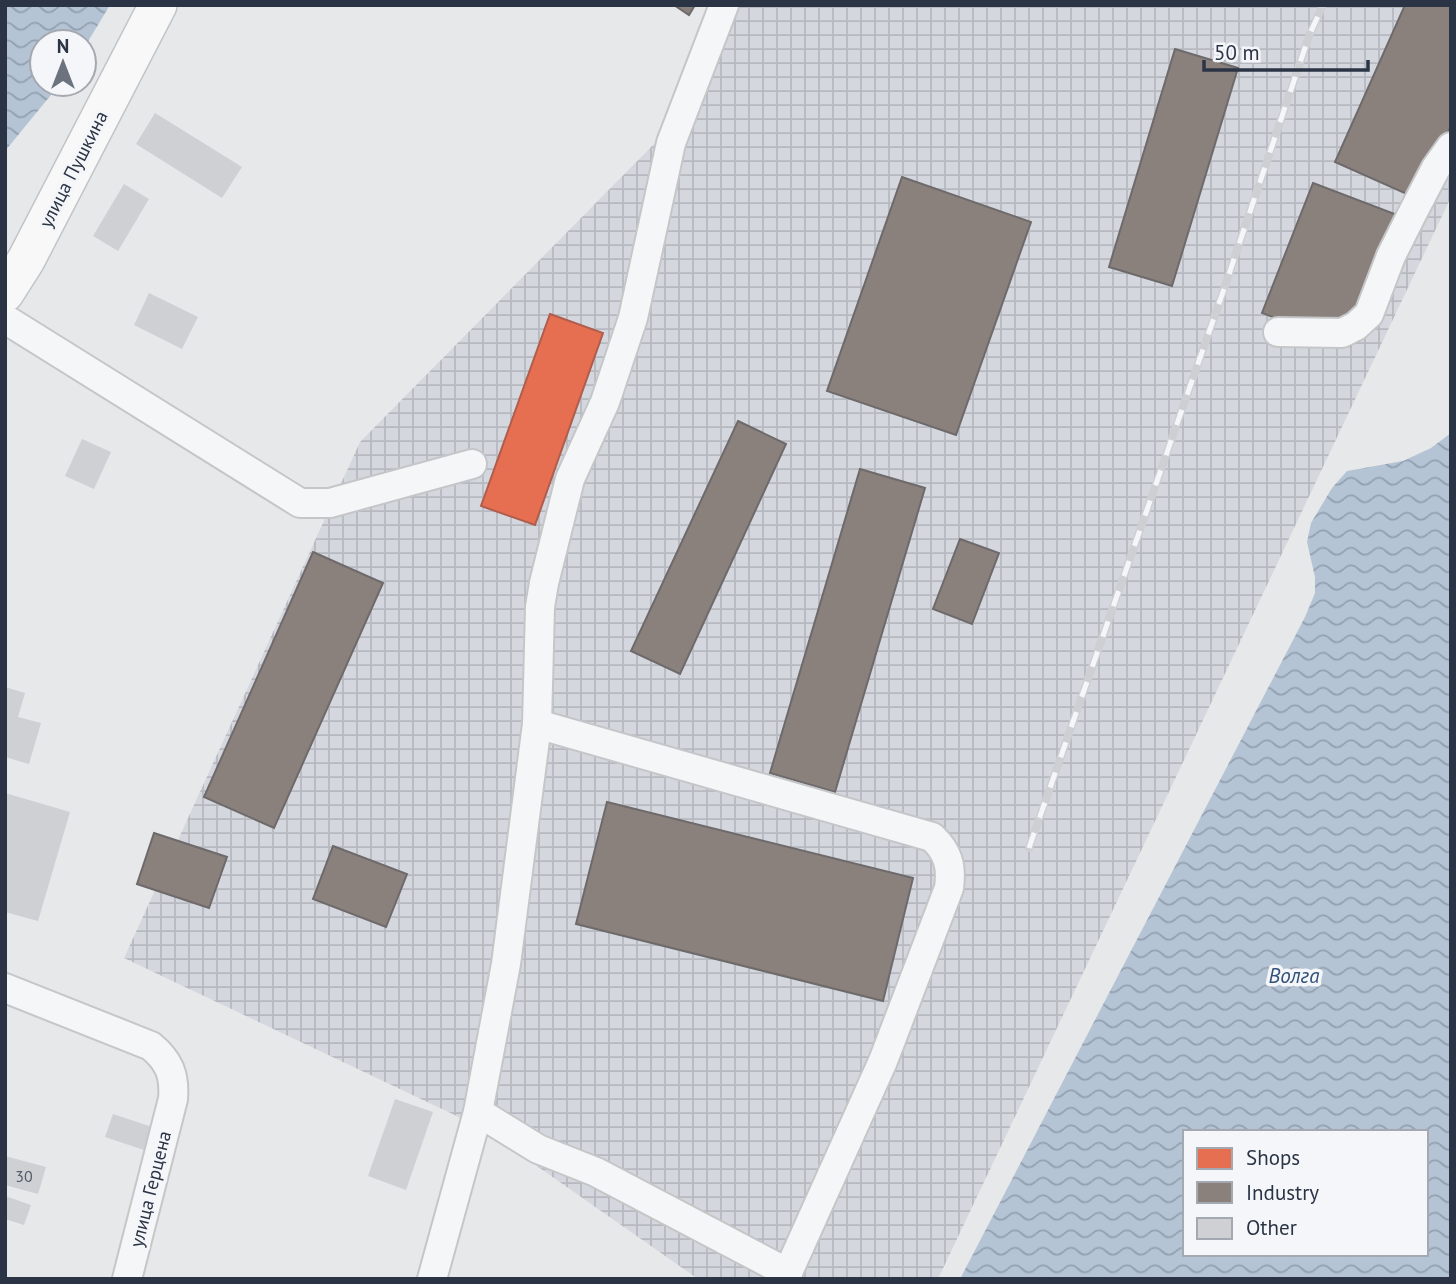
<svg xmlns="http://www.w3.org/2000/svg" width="1456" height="1284" font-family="'PT Sans',sans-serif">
	<defs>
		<pattern id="industrial-grid" width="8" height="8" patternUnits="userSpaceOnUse" patternTransform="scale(1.75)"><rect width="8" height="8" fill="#d4d7dd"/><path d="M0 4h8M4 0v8" fill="none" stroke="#b6b9bf"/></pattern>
		<pattern id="water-waves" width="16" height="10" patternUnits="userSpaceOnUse" patternTransform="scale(1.75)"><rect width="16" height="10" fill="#b4c4d5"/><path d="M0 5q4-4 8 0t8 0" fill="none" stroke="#93a0af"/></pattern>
	</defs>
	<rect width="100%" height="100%" fill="#e6e8ea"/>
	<!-- industrial -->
	<polygon fill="url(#industrial-grid)" points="739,5 1451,5 1451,197 938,1279 698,1279 484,1129 124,958 360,442 656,142"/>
	<!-- water -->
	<g fill="url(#water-waves)" fill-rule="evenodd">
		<polygon points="5,5 110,5 84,48 84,42 42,42 42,84 60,84 5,151"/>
		<path d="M1451 433V1279H960L1305 617 1315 593V577L1307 542 1311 523 1332 488 1347 471 1403 461 1431 448ZM1185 1132H1426V1254H1185Z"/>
	</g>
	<!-- shops -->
	<polygon fill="#e76f51" stroke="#af5d4d" stroke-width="2" points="550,314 603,333 535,525 481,506"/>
	<!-- industry -->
	<g fill="#8a817c" stroke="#6e6a6c" stroke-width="2">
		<polygon points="674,5 695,5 689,15"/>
		<polygon points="1405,5 1451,5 1451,126 1418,199 1335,162"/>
		<polygon points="1175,49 1238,68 1172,286 1109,267"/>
		<polygon points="902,177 1031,222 956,435 827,391"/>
		<polygon points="1313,183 1400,216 1350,346 1262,313"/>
		<polygon points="738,421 786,444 680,674 631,651"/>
		<polygon points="860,469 925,488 835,792 770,773"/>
		<polygon points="960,539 999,553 972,624 933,609"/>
		<polygon points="313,552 383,583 274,828 204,797"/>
		<polygon points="607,802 913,878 883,1001 576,924"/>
		<polygon points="154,833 227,857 209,908 137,884"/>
		<polygon points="333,846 407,874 386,927 313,899"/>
	</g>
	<!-- building -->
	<g fill="#ced0d3">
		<polygon points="155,113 242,167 222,198 136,144"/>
		<polygon points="124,184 149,199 118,251 93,236"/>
		<polygon points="149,293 198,317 182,349 134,325"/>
		<polygon points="82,439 111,452 94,489 65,476"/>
		<polygon points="5,687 25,693 18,717 41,723 29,764 5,757"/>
		<polygon points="5,793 70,812 38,921 5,912"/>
		<polygon points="395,1099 433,1112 406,1190 368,1176"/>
		<polygon points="113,1114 152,1127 144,1150 105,1137"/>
		<polygon points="5,1156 46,1167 38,1194 5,1185"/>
		<polygon points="5,1196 31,1205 24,1225 5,1219"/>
	</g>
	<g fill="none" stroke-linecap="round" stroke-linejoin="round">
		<defs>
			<g id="minor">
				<polyline points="5,319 300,503 330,503 472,464"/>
				<polyline points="1278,332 1342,333 1356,326 1369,314 1391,256 1411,216 1436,168 1451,147"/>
				<path d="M537 724 932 837C948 852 952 866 949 888L883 1061 785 1279"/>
				<path d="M5 988 151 1046C169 1061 175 1075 173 1099L127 1279"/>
				<polyline points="478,1112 538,1149 596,1172 788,1273"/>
				<polyline points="432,1279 478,1112 506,964 537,724 540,607 544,583 570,479 605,402 633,318 671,143 724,5"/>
			</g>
			<polyline id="major" points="5,293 26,260 158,5"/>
		</defs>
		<!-- minor casing -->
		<use href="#minor" stroke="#c4c6c8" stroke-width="32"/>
		<!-- major casing -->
		<use href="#major" stroke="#c2c5c8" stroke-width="40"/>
		<!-- minor -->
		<use href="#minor" stroke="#f5f6f7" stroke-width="28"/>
		<!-- major -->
		<use href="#major" stroke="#f8f8f8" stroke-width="37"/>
		<defs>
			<polyline id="rail" points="1029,848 1223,292 1309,36 1323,5"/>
		</defs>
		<!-- rail casing -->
		<use href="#rail" stroke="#cecfd2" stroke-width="8"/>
		<!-- rail -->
		<use href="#rail" stroke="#f4f6f9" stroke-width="5" stroke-dasharray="16" stroke-linecap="butt"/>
	</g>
	<g text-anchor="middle" stroke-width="7" stroke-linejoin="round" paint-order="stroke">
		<!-- number labels -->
		<g font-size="16" fill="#545c69">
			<text x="24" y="1182">30</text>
		</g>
		<!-- street labels -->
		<g font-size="19" fill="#2b3445" stroke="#f4f6f9">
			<text transform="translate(73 169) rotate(-63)" y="7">улица Пушкина</text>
			<text transform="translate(150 1189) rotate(-76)" y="7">улица Герцена</text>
		</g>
		<!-- water labels -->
		<g font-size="21" font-style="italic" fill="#34527a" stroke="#f4f6f9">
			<text x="1294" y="983">Волга</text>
		</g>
	</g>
	<!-- border -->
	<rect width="1456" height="1284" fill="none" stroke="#2b3445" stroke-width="14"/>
	<!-- legend -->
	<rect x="1183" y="1130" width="245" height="126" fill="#f4f6f9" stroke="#a4a8b1" stroke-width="2"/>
	<rect x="1197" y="1148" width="35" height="21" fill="#e76f51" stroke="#a4a8b1" stroke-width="2"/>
	<text x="1246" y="1165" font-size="21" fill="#2b3445">Shops</text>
	<rect x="1197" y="1182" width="35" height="21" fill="#8a817c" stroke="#a4a8b1" stroke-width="2"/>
	<text x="1246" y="1200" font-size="21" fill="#2b3445">Industry</text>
	<rect x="1197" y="1218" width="35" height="21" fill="#ced0d3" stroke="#a4a8b1" stroke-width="2"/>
	<text x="1246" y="1235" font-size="21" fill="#2b3445">Other</text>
	<!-- north arrow -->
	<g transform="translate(63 63)"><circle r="33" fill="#f4f6f9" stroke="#a4a8b1" stroke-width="2"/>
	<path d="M0-5L12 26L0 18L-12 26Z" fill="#6c737f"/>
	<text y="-10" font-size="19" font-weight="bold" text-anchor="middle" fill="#2b3445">N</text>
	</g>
	<!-- scale -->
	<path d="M1204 60v10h164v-10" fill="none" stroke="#2b3445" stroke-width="3.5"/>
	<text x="1214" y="60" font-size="21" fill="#2b3445" stroke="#f4f6f9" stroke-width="5" paint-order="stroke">50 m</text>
</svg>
